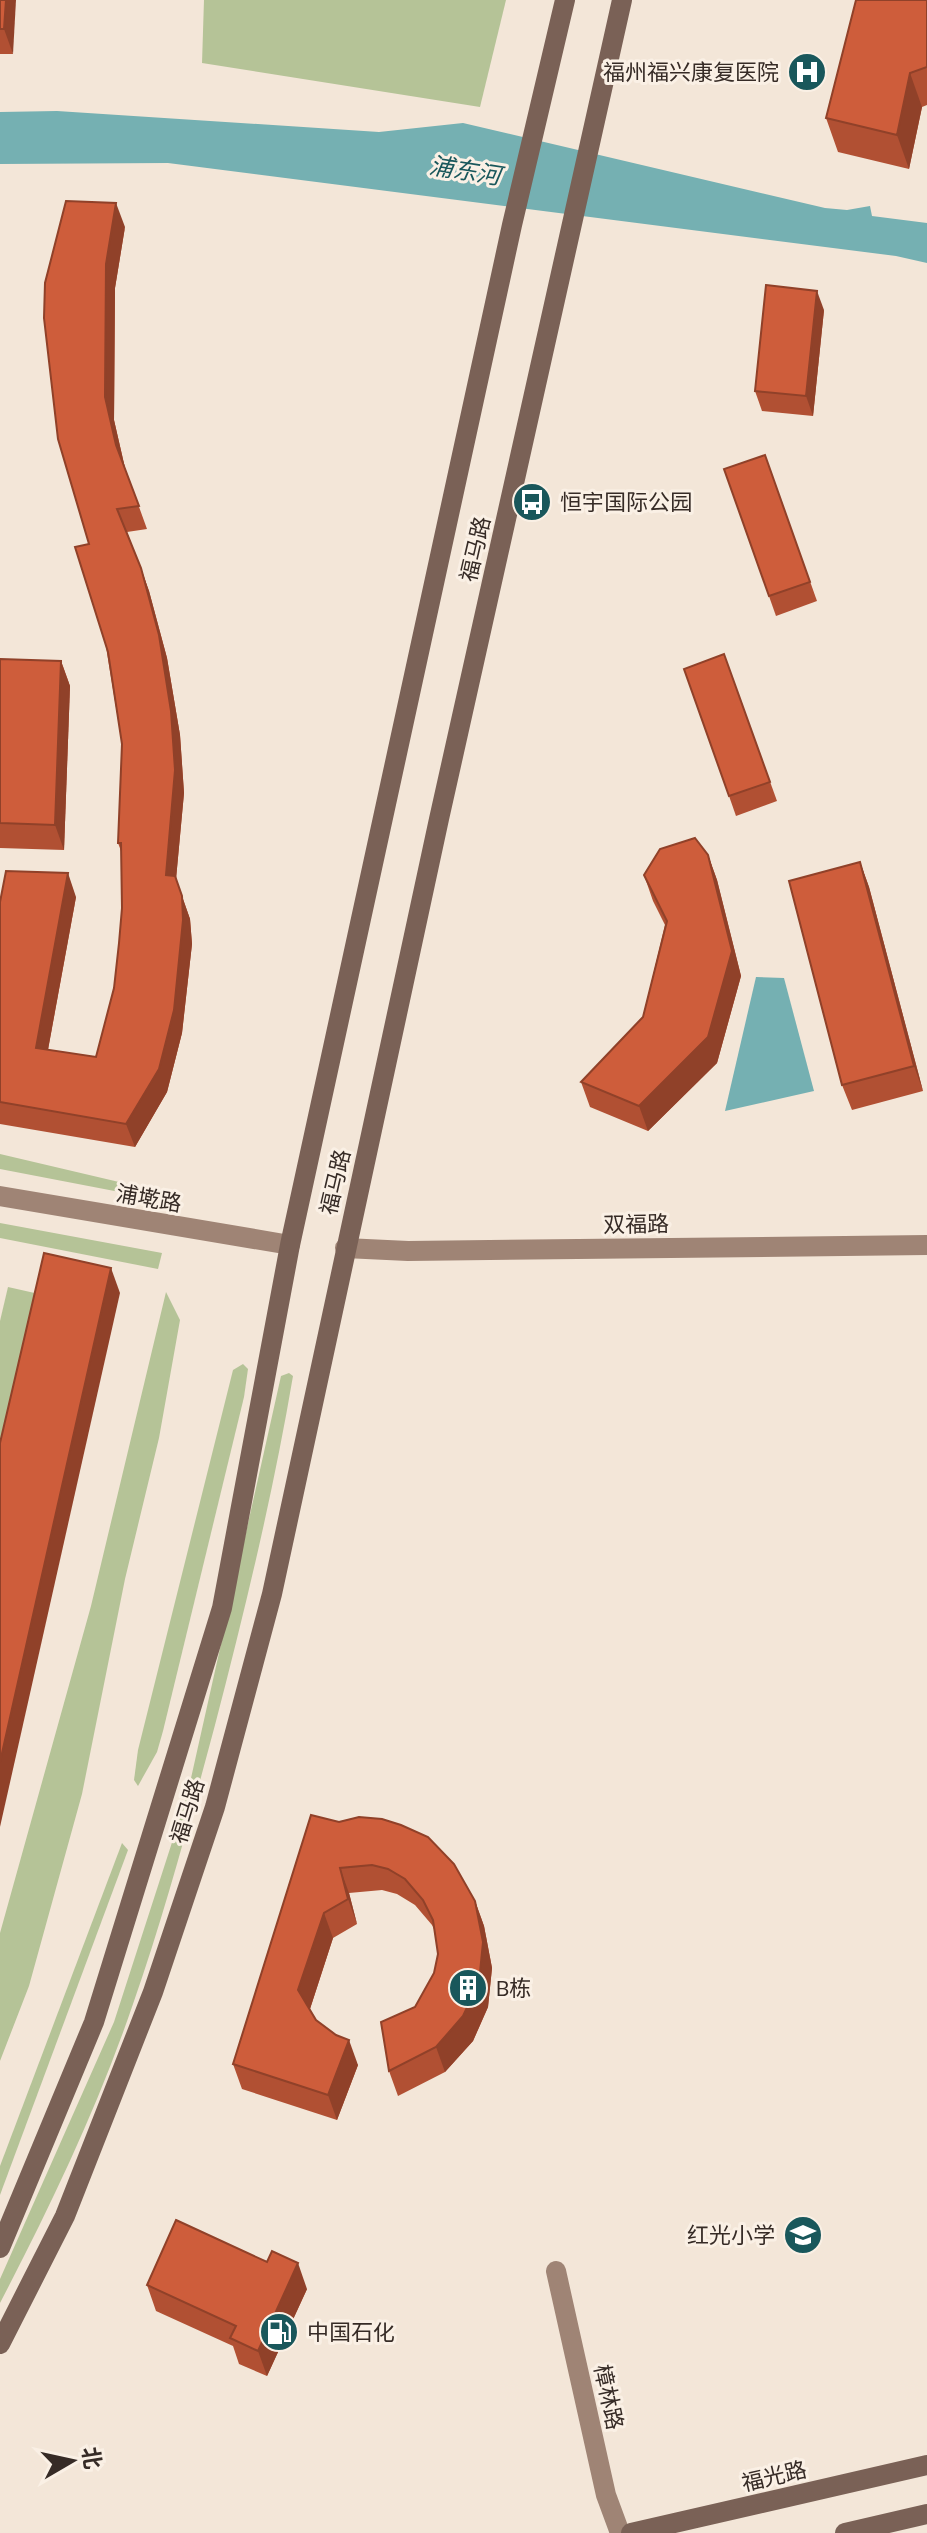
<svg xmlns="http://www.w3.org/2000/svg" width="927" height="2533" font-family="'DM Sans','Noto Sans SC',sans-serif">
	<rect width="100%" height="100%" fill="#f3e6d8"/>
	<!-- green -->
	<g fill="#b5c397">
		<polygon points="204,0 506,0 480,107 202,63"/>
		<polygon points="0,1154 136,1186 153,1191 156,1199 0,1169"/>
		<polygon points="0,1223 162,1253 158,1269 0,1238"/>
		<polygon points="8,1287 39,1294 0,1465 0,1321"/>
		<polygon points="166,1292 180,1320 159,1438 125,1579 82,1794 29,1986 0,2061 0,1933 91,1606"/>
		<polygon points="243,1364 248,1369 244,1397 163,1731 157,1752 138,1786 134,1780 138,1750 233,1370"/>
		<path d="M289 1373 293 1376C273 1494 245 1610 215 1725 190 1818 165 1913 133 2004 98 2107 50 2207 0 2303V2279L114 2022 187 1796 281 1376Z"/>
		<polygon points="122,1843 128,1850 0,2195 0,2166"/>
	</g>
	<!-- water -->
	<g fill="#75b0b2">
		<polygon points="57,111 379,132 463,123 825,208 847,210 870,206 872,216 927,223 927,263 896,256 168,163 0,164 0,112"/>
		<polygon points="756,977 784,978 814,1091 725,1111"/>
	</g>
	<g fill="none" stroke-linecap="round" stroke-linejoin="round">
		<!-- secondary -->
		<g stroke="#9f8475" stroke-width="20">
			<polyline points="0,1196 290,1245"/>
			<polyline points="345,1248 408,1251 927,1245"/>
			<polyline points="556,2271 606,2495 620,2533"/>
		</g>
		<!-- primary -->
		<g stroke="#7a6156" stroke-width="20">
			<polyline points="0,2248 94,2022 222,1608 290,1245 512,225 565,0"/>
			<polyline points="0,2344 65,2216 153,1992 215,1807 272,1594 439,819 622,0"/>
			<polyline points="631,2533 927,2465"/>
			<polyline points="845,2533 927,2514"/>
		</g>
	</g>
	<!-- wall -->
	<g fill="#b15033">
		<polygon points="0,0 13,54 0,54"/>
		<polygon points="927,0 927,105 922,107 909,169 838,152 826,118"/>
		<polygon points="125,227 115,288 114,420 125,468 147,529 127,532 149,591 167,658 180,735 184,793 176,879 190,919 192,944 182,1033 167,1092 135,1147 0,1124 0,902 76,897 48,1050 96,1057 114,988 119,943 122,908 121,851 118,843 122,744 89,544 58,439"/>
		<polygon points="824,310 813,416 762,411 755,391"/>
		<polygon points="765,455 817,601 776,616 724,469"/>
		<polygon points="724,654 777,801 736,816 729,796"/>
		<polygon points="0,659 61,661 70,686 64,850 0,848"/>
		<polygon points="708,855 717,880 741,976 717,1063 648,1131 590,1107 581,1082 643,1017 665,925 653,901 644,875"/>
		<polygon points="860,862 869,887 923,1091 852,1110 842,1085"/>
		<polygon points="311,1815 475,1901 484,1926 492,1968 488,2007 473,2041 445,2072 398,2096 389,2071 415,2007 434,1973 438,1954 434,1929 432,1925 415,1905 397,1894 382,1890 349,1893 357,1924 333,1938 310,2009 316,2020 358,2065 337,2120 242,2089 233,2064"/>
		<polygon points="147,2285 307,2289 267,2376 239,2364 233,2346 156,2311"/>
	</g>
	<!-- shaded-wall -->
	<g fill="#904129">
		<polygon points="6,0 16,0 13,54 4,29"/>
		<polygon points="910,73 922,107 909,169 897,135"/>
		<polygon points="116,203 125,227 115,288 114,420 125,468 116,445 105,397 106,264"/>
		<polygon points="817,291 824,310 813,416 806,396"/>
		<polygon points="141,568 149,591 167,658 180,735 184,793 176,879 190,919 192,944 182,1033 167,1092 135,1147 126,1124 166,875"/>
		<polygon points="61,661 70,686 64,850 55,825"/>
		<polygon points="708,855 717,880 741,976 717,1063 648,1131 639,1106"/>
		<polygon points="860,862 869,887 923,1091 914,1066"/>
		<polygon points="68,873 76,897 44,1071 36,1048"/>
		<polygon points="111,1268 120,1293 0,1827 0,1762"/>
		<polygon points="340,1868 349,1893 357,1924 348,1899"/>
		<polygon points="475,1901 484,1926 492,1968 488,2007 473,2041 445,2072 436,2047"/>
		<polygon points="324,1913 333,1938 308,2015 298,1990"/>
		<polygon points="349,2040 358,2065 337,2120 328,2095"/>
		<polygon points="298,2263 307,2289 267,2376 258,2351"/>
	</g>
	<!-- building -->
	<g fill="#ce5d3b" stroke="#904129" stroke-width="2">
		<polygon points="0,0 6,0 4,29 0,29"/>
		<polygon points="856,0 927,0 927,67 910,73 897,135 826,118"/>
		<polygon points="66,201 116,203 106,264 105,397 116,445 139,506 117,509 141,568 159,635 171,711 175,770 166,875 175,876 182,896 183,920 174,1010 159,1069 126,1124 0,1102 0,902 6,871 68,873 36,1048 96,1057 114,988 119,943 122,908 121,843 118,843 122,744 108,652 75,547 89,544 58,439 44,318 45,283"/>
		<polygon points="766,285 817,291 806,396 755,391"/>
		<polygon points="765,455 810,582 769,596 724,469"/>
		<polygon points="724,654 770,782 729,796 684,669"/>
		<polygon points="0,659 61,661 55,825 0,823"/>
		<polygon points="695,838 708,855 732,951 708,1037 639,1106 581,1082 643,1017 667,921 644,875 660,849"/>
		<polygon points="860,862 914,1066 842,1085 789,881"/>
		<polygon points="44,1253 111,1268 0,1762 0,1443"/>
		<polygon points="311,1815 339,1822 359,1817 382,1819 401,1825 428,1837 454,1864 475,1901 483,1942 479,1982 463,2016 436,2047 389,2071 381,2022 415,2007 434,1973 438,1954 433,1920 423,1900 405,1879 388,1869 372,1865 340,1868 348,1899 324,1913 298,1990 316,2020 336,2035 349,2040 328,2095 233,2064"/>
		<polygon points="176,2220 267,2262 272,2251 298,2263 258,2351 230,2338 236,2326 147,2285"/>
	</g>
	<!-- icons -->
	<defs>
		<symbol id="hospital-disc" viewBox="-11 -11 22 22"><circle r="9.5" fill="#19575b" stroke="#faf0e5"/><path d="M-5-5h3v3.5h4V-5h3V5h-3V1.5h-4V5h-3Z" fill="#fff"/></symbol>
		<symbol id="bus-disc" viewBox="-11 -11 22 22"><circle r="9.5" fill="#19575b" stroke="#faf0e5"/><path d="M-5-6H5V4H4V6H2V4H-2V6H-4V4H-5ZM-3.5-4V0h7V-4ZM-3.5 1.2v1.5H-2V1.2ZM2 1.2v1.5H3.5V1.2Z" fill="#fff"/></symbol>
		<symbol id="building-disc" viewBox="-11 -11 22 22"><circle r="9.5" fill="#19575b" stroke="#faf0e5"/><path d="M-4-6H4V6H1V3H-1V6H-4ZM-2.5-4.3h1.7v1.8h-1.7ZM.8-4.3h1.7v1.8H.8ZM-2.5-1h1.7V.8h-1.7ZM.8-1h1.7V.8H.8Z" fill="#fff"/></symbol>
		<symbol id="school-disc" viewBox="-11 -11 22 22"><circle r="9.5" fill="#19575b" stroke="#faf0e5"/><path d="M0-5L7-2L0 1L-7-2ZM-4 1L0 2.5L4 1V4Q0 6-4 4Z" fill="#fff"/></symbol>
		<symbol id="fuel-disc" viewBox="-11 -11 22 22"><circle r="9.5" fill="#19575b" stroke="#faf0e5"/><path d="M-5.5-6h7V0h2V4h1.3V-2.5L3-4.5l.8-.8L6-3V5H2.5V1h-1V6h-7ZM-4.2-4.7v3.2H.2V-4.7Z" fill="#fff"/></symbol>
	</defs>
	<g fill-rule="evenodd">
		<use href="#hospital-disc" x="785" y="50" width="44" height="44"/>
		<use href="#bus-disc" x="510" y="480" width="44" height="44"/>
		<use href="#building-disc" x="446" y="1966" width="44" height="44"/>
		<use href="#school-disc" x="781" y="2213" width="44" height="44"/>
		<use href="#fuel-disc" x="257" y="2310" width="44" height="44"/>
	</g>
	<g text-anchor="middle" stroke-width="6" stroke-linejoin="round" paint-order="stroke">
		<!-- poi labels -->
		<g font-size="22" fill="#362b26" stroke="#faf0e5" text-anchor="start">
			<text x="779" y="80" text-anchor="end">福州福兴康复医院</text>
			<text x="560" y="510">恒宇国际公园</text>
			<text x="496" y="1996">B栋</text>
			<text x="775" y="2243" text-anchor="end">红光小学</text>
			<text x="307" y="2340">中国石化</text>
		</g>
		<!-- street labels -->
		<g font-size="22" fill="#362b26" stroke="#faf0e5">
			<text transform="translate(475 549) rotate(-77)" y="8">福马路</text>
			<text transform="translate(335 1182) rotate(-77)" y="8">福马路</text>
			<text transform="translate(149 1198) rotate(10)" y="8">浦墘路</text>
			<text transform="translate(636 1224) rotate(-1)" y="8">双福路</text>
			<text transform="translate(187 1811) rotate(-73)" y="8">福马路</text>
			<text transform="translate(609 2397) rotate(78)" y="8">樟林路</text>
			<text transform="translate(774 2476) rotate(-13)" y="8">福光路</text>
		</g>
		<!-- water labels -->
		<g font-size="24" font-style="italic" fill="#19575b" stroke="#faf0e5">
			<text transform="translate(465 171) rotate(9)" y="8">浦东河</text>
		</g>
	</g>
	<!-- north arrow -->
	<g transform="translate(72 2461) rotate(81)" stroke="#faf0e5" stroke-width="6" paint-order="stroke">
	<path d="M0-6L14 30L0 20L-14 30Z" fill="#362b26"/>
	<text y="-12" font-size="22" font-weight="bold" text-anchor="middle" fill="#362b26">北</text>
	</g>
</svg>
